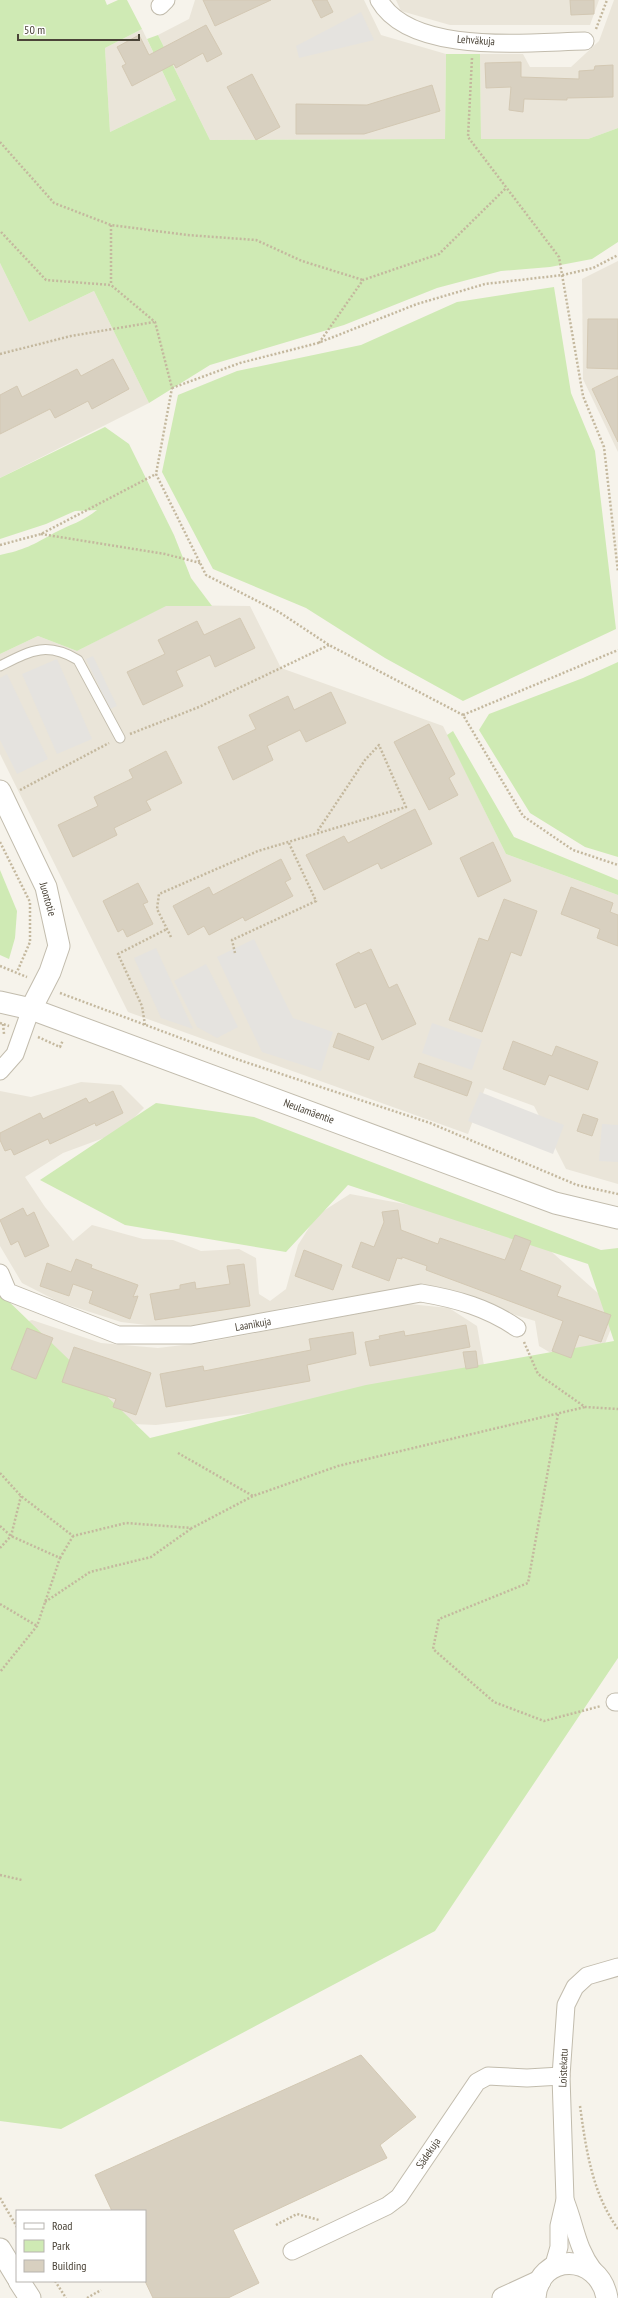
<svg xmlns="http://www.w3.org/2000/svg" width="618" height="2298" font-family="'PT Sans Narrow',sans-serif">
	<rect width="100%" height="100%" fill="#f6f3eb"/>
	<!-- residential -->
	<g fill="#eae5d9">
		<polygon points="195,0 364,0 381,35 446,54 445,139 210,140 158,35 189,19"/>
		<polygon points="396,0 599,0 590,25 450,25 401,11"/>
		<polygon points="614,0 618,0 618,128 588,139 481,139 480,54 523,54 530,67 571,67 599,41"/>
		<polygon points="142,29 176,100 110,132 105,48"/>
		<polygon points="618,261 618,452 583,379 582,279"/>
		<polygon points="0,263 29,322 94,291 149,403 0,478"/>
		<polygon points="166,605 250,606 281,668 443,726 506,854 618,895 618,1184 566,1169 534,1106 485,1088 468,1134 128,1012 0,754 0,654 38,636 77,651"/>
		<polygon points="81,1082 121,1085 144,1108 120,1132 63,1153 25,1177 45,1207 73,1241 92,1225 143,1239 173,1240 201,1251 239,1249 256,1258 259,1294 270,1301 286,1289 298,1245 317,1215 350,1194 421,1207 490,1232 525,1233 545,1246 618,1311 602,1351 573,1366 539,1346 535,1321 420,1286 298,1305 226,1321 172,1328 121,1322 59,1302 22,1283 0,1246 0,1091 31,1097"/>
		<polygon points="409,1304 449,1308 477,1326 485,1371 306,1406 156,1425 87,1422 13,1326 32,1320 101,1343 158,1348 208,1342"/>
	</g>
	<!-- green -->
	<g fill="#cfeab4">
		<polygon points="0,0 105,0 107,5 118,0 127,0 142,29 105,48 110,132 176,100 147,39 158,35 210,140 445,139 446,54 480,54 481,139 588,139 618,128 618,242 592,259 550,267 501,271 437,288 344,325 210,365 149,403 94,291 29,322 0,263"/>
		<polygon points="554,287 571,393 595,451 616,629 463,701 385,658 306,608 213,569 162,472 178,395 237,371 361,345 457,302"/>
		<path d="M105 427 129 444 174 535 191 578 212 606H166L77 651 38 636 0 654V555C24 550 33 545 54 533 69 525 84 521 97 510L75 511 46 524 0 539V478Z"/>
		<polygon points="618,662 618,857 585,847 530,813 479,730 489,714 583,678"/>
		<polygon points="453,731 514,837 618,880 618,895 506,854 447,735"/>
		<polygon points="0,870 17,911 15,938 9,959 0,955"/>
		<polygon points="156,1103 254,1117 601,1250 618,1248 618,1658 435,1931 61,2129 0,2121 0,1293 150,1438 366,1385 614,1341 588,1264 348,1185 286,1252 125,1225 40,1180"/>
	</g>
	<!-- parking -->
	<g fill="#e5e3df">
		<polygon points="361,12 374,40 299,58 296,46"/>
		<polygon points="93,656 117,706 110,709 86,659"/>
		<polygon points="57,659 92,739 57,754 22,674"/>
		<polygon points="7,674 48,759 17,774 0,740 0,678"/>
		<polygon points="254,939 293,1018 333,1032 321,1071 262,1052 217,957"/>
		<polygon points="156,948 193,1029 161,1018 134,958"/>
		<polygon points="206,964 238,1027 217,1038 197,1027 174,981"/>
		<polygon points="432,1023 482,1040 472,1070 422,1053"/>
		<polygon points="480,1092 564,1125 553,1154 468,1121"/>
		<polygon points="602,1124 618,1125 618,1162 599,1161"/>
	</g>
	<!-- building -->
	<g fill="#d8d0c0" stroke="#d3c8b3">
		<polygon points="203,0 271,0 215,26"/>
		<polygon points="312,0 327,0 333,12 321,18"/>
		<polygon points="570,0 594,0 594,14 571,15"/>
		<polygon points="206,25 222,54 207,62 203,53 176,68 174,64 132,86 122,66 126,64 117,47 139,35 149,55"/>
		<polygon points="521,62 521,77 579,79 579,71 594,70 595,66 613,65 613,97 567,98 567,100 524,99 523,112 509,110 511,87 486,88 485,63"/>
		<polygon points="252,74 280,127 256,140 227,87"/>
		<polygon points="432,85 440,111 364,134 296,134 296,104 367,105"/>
		<polygon points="588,319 618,319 618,369 587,368"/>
		<polygon points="113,359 129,389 92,409 88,401 55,418 50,409 0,434 0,395 17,386 22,397 77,369 81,376"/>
		<polygon points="618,376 618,442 592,389"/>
		<polygon points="240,618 255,648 215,667 210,655 176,671 183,686 143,705 127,672 165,654 158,640 197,621 204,635"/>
		<polygon points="331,692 346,723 306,742 300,730 267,746 273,760 233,780 218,747 256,729 249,715 288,696 294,710"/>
		<polygon points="429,724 455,774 449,778 458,795 429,810 394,742"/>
		<polygon points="166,751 182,783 146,801 151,810 114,828 117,835 73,857 58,825 98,806 94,797 133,778 129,770"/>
		<polygon points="415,809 432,844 381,869 378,863 324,890 306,855 344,836 348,843"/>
		<polygon points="493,842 511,881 478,897 460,858"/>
		<polygon points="281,859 291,879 285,882 293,896 245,921 243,917 209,935 204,926 188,935 173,906 209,887 213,895"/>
		<polygon points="138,883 148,902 143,904 153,924 127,937 123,929 118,932 103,901"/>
		<polygon points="571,887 613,903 610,912 618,915 618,946 597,938 600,929 561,914"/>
		<polygon points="504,899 537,911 521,956 511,952 482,1032 449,1020 479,938 488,941"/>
		<polygon points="371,949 389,988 397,984 416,1024 382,1040 366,1003 355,1008 336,964 359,952 360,954"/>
		<polygon points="338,1033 374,1047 369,1060 333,1047"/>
		<polygon points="513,1041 552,1056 556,1046 598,1062 588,1090 549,1075 545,1085 503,1069"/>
		<polygon points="419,1063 472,1082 467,1096 414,1077"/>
		<polygon points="113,1091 123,1113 96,1126 95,1123 50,1144 48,1139 14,1155 11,1149 5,1151 0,1140 0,1133 40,1113 43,1119 86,1098 89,1103"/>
		<polygon points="583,1114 598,1119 592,1136 577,1131"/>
		<polygon points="23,1208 27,1216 34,1212 49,1246 25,1257 18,1241 11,1245 0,1220"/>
		<polygon points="398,1210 401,1230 438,1244 440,1238 505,1260 515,1235 531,1241 520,1270 561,1286 557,1296 611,1315 601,1342 579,1335 571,1358 552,1351 563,1321 426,1270 427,1266 402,1257 402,1259 397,1258 389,1281 352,1267 361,1242 374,1247 384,1222 382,1212"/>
		<polygon points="304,1250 342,1265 333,1290 295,1276"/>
		<polygon points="76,1259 92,1265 91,1268 138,1285 133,1297 138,1296 130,1319 89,1303 93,1291 73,1284 69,1296 40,1286 47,1263 71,1272"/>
		<polygon points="244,1264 250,1306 155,1320 150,1294 180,1289 180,1285 195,1282 196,1289 230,1284 227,1266"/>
		<polygon points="466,1325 470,1347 370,1366 365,1342 380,1339 379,1336 404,1331 405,1336"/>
		<polygon points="27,1328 53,1338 36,1379 11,1369"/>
		<polygon points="353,1332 356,1354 307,1365 310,1381 166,1407 160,1374 203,1366 204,1371 311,1350 309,1339"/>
		<polygon points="74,1347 151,1373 136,1415 113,1407 116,1399 62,1382"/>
		<polygon points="476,1351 478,1367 466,1369 463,1352"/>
		<polygon points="361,2055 416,2117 380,2145 387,2158 233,2230 259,2283 228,2298 153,2298 145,2281 145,2211 112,2211 95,2175"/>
	</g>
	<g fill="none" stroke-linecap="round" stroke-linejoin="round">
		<defs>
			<path id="service" d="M0 666C30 651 46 641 78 660L120 738"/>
			<g id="minor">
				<path d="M379 0C411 56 529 42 585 41"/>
				<polyline points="160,6 166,0"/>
				<polyline points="0,1071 15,1054 31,1009"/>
				<path d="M0 1273 8 1292 118 1335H191L421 1293C457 1299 488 1308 517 1328"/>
				<polyline points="615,1702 618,1702"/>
				<path d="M565 2200C576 2227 576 2247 594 2271"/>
				<polyline points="292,2251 387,2206 399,2197 477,2082 488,2076 527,2078 561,2076"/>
				<polyline points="553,2268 559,2247 559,2226 565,2200 561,2076 566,2005 575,1987 587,1976 618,1967"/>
			</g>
			<g id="tertiary">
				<polyline points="0,791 46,887 59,946 50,972 31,1009"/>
				<polyline points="0,1002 31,1009 555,1203 618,1218"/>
				<polyline points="0,2249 17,2277"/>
				<polyline points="19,2281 30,2298"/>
				<polyline points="503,2298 540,2281"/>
				<path d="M535 2298C538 2252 599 2252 607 2298"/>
			</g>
		</defs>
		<!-- service casing -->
		<use href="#service" stroke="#c2bcad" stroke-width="11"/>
		<!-- minor casing -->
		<use href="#minor" stroke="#c2bcad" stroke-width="19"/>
		<!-- tertiary casing -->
		<use href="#tertiary" stroke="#c2bcad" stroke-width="23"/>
		<!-- path -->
		<g stroke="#c4b89e" stroke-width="2.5" stroke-dasharray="2 2" stroke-linecap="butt">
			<polyline points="596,29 607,0"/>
			<polyline points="472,58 468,137 559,257 583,396 604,447 618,572"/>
			<polyline points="0,142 54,203 111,225 187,235 256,240 302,261 363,280"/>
			<polyline points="111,225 111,285"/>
			<polyline points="1,232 46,280 111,285 155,322 172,388 156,474 206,575 279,612 329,645 463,715 523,816 573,850 618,865"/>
			<polyline points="319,343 363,280 439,254 506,188"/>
			<polyline points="0,354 71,336 154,322"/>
			<polyline points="172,388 240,363 318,343 417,304 485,284 563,275 593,268 618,255"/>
			<polyline points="41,534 165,554 200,563"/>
			<polyline points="0,545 41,534 156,474"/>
			<polyline points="463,715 618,650"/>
			<polyline points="130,734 199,707 329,645"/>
			<polyline points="20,790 109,743"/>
			<polyline points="0,842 30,902 30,942 17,972"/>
			<polyline points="171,937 157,909 159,894 258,851 406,807 379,745 365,760 317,832"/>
			<polyline points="235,953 232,940 316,901 288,841"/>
			<polyline points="0,966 27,977"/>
			<polyline points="60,993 242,1061 430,1123 577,1185 618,1194"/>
			<polyline points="0,1023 9,1026"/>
			<polyline points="3,1024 4,1034"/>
			<polyline points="145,1025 142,1006 118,954 167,929"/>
			<polyline points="38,1037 60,1047 63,1040"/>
			<polyline points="524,1342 538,1374 585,1407 618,1409"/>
			<polyline points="558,1414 528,1583 439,1619 433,1649 494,1702 544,1721 601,1706"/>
			<polyline points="178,1453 253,1496"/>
			<polyline points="0,1473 21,1496 73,1536 126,1523 192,1528 253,1496 338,1466 585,1407"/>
			<polyline points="0,1526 11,1536 60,1558 37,1626 0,1672"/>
			<polyline points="0,1548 11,1536 21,1496"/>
			<polyline points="60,1558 73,1536"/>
			<polyline points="45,1602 90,1572 151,1557 192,1528"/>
			<polyline points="0,1604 37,1626"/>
			<polyline points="0,1875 22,1880"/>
			<path d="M580 2106C586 2149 592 2193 618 2229"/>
			<polyline points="0,2198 17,2227"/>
			<polyline points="276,2225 297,2214 319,2220"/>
			<polyline points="55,2281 66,2298"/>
			<polyline points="87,2298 101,2290"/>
		</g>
		<!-- service -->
		<use href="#service" stroke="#fff" stroke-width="9"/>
		<!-- minor -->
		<use href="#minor" stroke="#fff" stroke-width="17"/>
		<!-- tertiary -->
		<use href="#tertiary" stroke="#fff" stroke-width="21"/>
	</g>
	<g text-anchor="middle" stroke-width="3.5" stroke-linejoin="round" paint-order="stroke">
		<!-- street labels -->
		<g font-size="11" fill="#4b4438" stroke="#fff">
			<text transform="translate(476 40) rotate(4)" y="4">Lehväkuja</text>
			<text transform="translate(48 899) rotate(74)" y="4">Juontotie</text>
			<text transform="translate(309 1111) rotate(20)" y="4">Neulamäentie</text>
			<text transform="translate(253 1324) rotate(-10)" y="4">Laanikuja</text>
			<text transform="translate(563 2068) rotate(-88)" y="4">Loistekatu</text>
			<text transform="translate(428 2153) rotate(-56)" y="4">Sädekuja</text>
		</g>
	</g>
	<!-- legend -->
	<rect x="16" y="2210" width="130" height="72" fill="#ffffff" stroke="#b7b4af"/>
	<rect x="24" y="2223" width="20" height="6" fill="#ffffff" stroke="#b7b4af"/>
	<text x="52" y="2230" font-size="12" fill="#4b4438">Road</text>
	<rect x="24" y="2240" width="20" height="12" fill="#cfeab4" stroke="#b7b4af"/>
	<text x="52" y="2250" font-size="12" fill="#4b4438">Park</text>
	<rect x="24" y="2260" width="20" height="12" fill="#d8d0c0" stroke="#b7b4af"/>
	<text x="52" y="2270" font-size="12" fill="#4b4438">Building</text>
	<!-- scale -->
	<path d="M18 34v6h121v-6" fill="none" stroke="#4b4438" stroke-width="2"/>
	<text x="24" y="34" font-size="12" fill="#4b4438" stroke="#ffffff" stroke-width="3" paint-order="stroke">50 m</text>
</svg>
